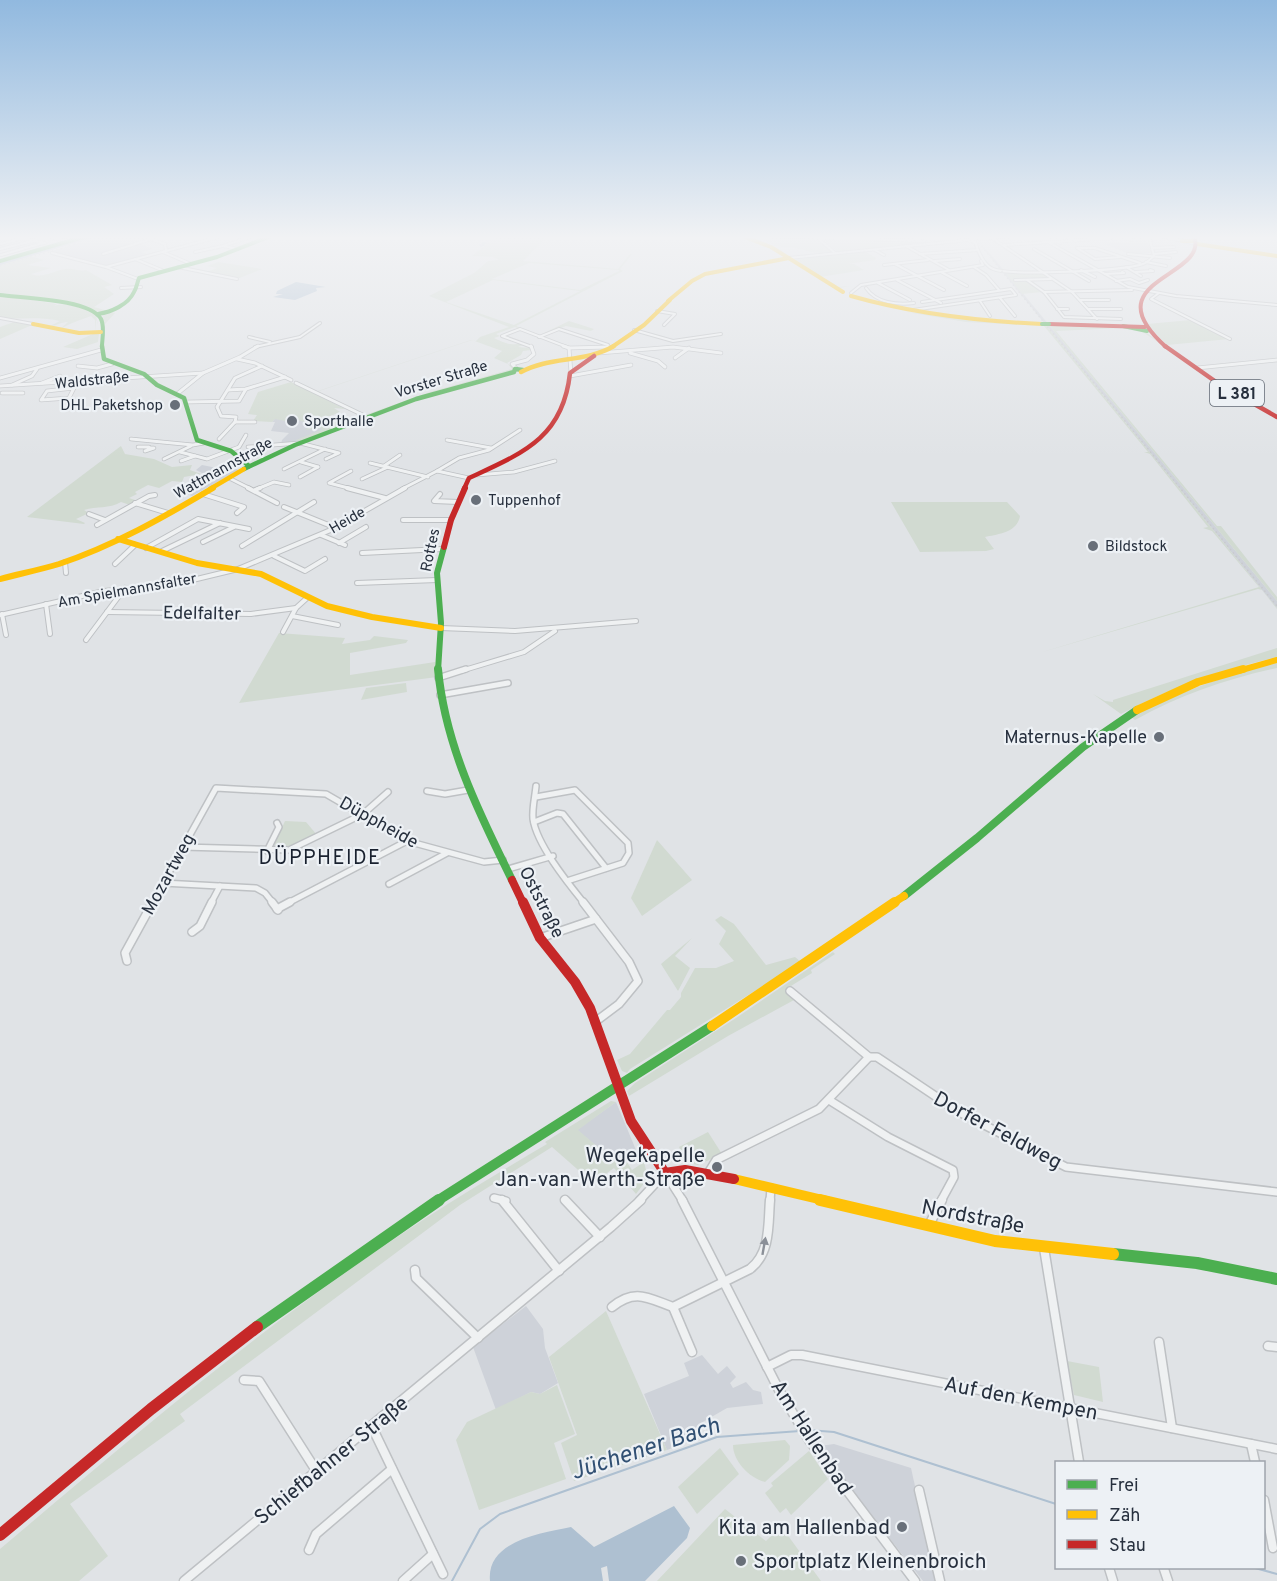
<svg xmlns="http://www.w3.org/2000/svg" width="1277" height="1581" font-family="Overpass,sans-serif">
	<rect width="100%" height="100%" fill="#e0e3e6"/>
	<!-- built -->
	<g fill="#ced2d9">
		<polygon points="103,236 151,236 138,243 153,249 141,252 150,255 107,266 48,252"/>
		<polygon points="973,236 992,256 1277,601 1277,608"/>
		<polygon points="1143,240 1148,243 1151,251 1150,253 1127,253 1104,244"/>
		<polygon points="291,400 295,400 343,424 297,442 281,444 282,440 289,433 271,431 275,422 272,422"/>
		<polygon points="230,462 240,464 233,468 239,470 192,496 175,490 204,474 196,470 202,465 217,468"/>
		<polygon points="616,1102 636,1150 618,1164 577,1130"/>
		<polygon points="526,1306 543,1329 545,1348 558,1383 540,1394 531,1392 496,1410 473,1347"/>
		<polygon points="702,1355 718,1374 727,1366 736,1377 730,1383 733,1388 746,1382 753,1390 761,1392 763,1404 727,1408 701,1423 703,1437 667,1450 644,1394 689,1376 684,1363"/>
		<polygon points="834,1444 911,1468 936,1581 923,1581 838,1472 820,1446"/>
	</g>
	<!-- green -->
	<g fill="#d1dad1" fill-rule="evenodd">
		<path d="M89 236H101L30 256 44 260 27 265 51 268 31 274C44 279 54 270 66 269 73 268 79 272 86 270L112 285 104 287 114 294 94 307 115 313 105 324 102 318 104 314 63 300 58 303 0 294V262Z"/>
		<path d="M497 236H548L523 261 618 269 630 254H632L620 269 623 271 516 326 540 335 569 321 594 329 591 331 566 326 540 336 515 327 496 334 500 336 494 338C498 340 506 344 511 344 517 345 518 342 524 345L518 347 531 348V350L523 351 521 355 507 363 514 368 511 372 437 392 368 416 315 392 471 340 476 341 480 337 509 327 429 296 474 273 488 261 499 260 493 257 472 256ZM529 263 619 270V271L580 290 492 279ZM493 280 580 291 514 325 446 302ZM472 340 502 351 494 358 508 364 512 369 430 392 365 415 316 392Z"/>
		<path d="M774 237 817 239 833 252C819 254 812 252 800 249 787 246 778 249 767 241Z"/>
		<polygon points="823,239 929,242 838,252"/>
		<path d="M865 251 876 258 875 260 848 264H854L864 270 820 277 838 288V287L850 286 839 288 844 291C826 284 809 271 793 260Z"/>
		<polygon points="218,262 262,269 237,279 204,273 217,268 207,266"/>
		<polygon points="1005,272 1042,273 1049,278 1027,280 1042,292 1022,294"/>
		<path d="M0 295 57 304 54 306C67 301 84 309 96 315L98 325 96 319V331L95 320 91 316C80 320 71 323 60 329L68 322C60 322 57 326 50 326L60 321C36 316 21 320 0 318Z"/>
		<polygon points="906,312 1045,324 1277,608 1277,609 1262,590 1258,589 1039,653 1259,587 1212,531 1203,528 1208,527 1150,454 1144,452 1148,452 1044,326 966,322"/>
		<polygon points="1191,320 1229,339 1167,345 1147,324"/>
		<polygon points="14,322 99,334 98,342 77,349 63,347 93,334 32,325 0,339 0,327"/>
		<polygon points="1049,325 1124,327 1143,330 1173,353 1277,419 1212,379 1140,330 1122,328 1056,331 1217,526 1221,526 1277,597 1277,601"/>
		<polygon points="291,382 345,409 334,408 340,412 328,417 334,417 339,421 349,418 342,421 345,422 361,418 299,442 296,440 321,430 322,428 305,430 311,424 291,418 285,421 275,419 272,422 253,421 257,415 248,414 258,392"/>
		<path d="M121 446 125 454 154 459 172 467 192 465 190 470 201 474 184 477 182 482 172 481 159 488 148 485 135 492 137 494 129 498 138 501 130 505 121 502C109 509 97 506 84 510L89 513 76 519 85 523 84 524 27 517Z"/>
		<path d="M891 502H1007L1020 516C1017 533 998 534 985 537L994 549 986 551 920 552Z"/>
		<polygon points="279,633 345,638 342,644 370,640 374,636 408,640 406,643 350,653 350,675 435,662 437,677 239,703"/>
		<path d="M1277 648V657C1222 670 1171 687 1121 714L1093 694 1105 701 1113 702V700Z"/>
		<path d="M1277 662V668C1227 679 1180 695 1135 720L1131 717C1177 692 1226 676 1277 662Z"/>
		<polygon points="406,683 407,692 361,700 366,688"/>
		<polygon points="285,821 306,822 317,835 286,849 277,849 274,845"/>
		<polygon points="657,840 692,880 642,916 631,898"/>
		<polygon points="721,916 734,924 766,965 795,957 801,962 630,1069 627,1073 622,1071 617,1060 630,1054 667,1010 670,1010 681,997 681,993 695,968 716,968 734,961 719,944 726,931 715,920"/>
		<polygon points="692,938 675,956 690,968 678,991 661,964"/>
		<polygon points="833,952 835,954 811,970 812,973 786,989 794,1000 728,1036 629,1096 627,1091 635,1083 736,1018"/>
		<path d="M611 1101 616 1102 578 1130 618 1164 625 1159 632 1170 644 1162 648 1178 636 1194 614 1168 593 1183 552 1147 460 1205 180 1414 185 1421 70 1504 108 1556 79 1581H0V1549C114 1453 226 1356 348 1271 412 1225 479 1184 547 1144L545 1142Z"/>
		<polygon points="708,1132 722,1154 698,1165 688,1163 679,1147"/>
		<polygon points="606,1311 667,1450 574,1481 561,1443 577,1435 549,1357"/>
		<polygon points="1067,1361 1099,1367 1103,1402 1074,1395"/>
		<polygon points="557,1385 575,1434 554,1443 566,1479 479,1510 456,1440 467,1422 531,1392 540,1394"/>
		<path d="M785 1440 790 1446 789 1460 765 1482C749 1478 733 1461 733 1445Z"/>
		<polygon points="720,1448 739,1474 697,1514 678,1487"/>
		<polygon points="809,1451 828,1479 791,1515 786,1508 780,1513 765,1493 773,1486 771,1483"/>
		<polygon points="725,1509 766,1541 781,1526 821,1581 657,1581"/>
	</g>
	<!-- water -->
	<g fill="#aec0d1">
		<polygon points="296,282 326,287 316,288 317,291 295,300 273,297 283,294 276,294 277,291"/>
		<path d="M674 1506 690 1528 687 1538 645 1581H609L607 1566 601 1568 603 1581H490C486 1541 541 1533 571 1527L594 1547Z"/>
	</g>
	<g fill="none" stroke-linecap="round" stroke-linejoin="round">
		<!-- stream-far1 -->
		<g stroke="#aec0d1" stroke-width="1.5">
			<polygon points="482,243 486,243 483,244"/>
			<polygon points="480,245 484,245 481,246"/>
		</g>
		<!-- stream -->
		<g stroke="#aec0d1" stroke-width="2">
			<polyline points="808,1430 834,1432 1056,1504"/>
			<polyline points="1255,1568 1277,1574"/>
			<polyline points="452,1581 480,1529 500,1514 717,1437 800,1431"/>
		</g>
		<!-- canal -->
		<polyline stroke="#aec0d1" stroke-width="2" points="0,264 95,236"/>
		<defs>
			<g id="street-far5">
				<polyline points="47,236 61,240"/>
				<polyline points="767,236 924,241"/>
				<polyline points="1050,236 1060,243"/>
				<polyline points="1066,236 1076,241"/>
				<polyline points="1121,236 1132,240"/>
				<polyline points="1132,236 1139,239"/>
				<polyline points="1160,236 1197,244"/>
				<polyline points="817,237 835,253"/>
				<polyline points="58,238 70,236"/>
				<polyline points="992,238 1072,292 1097,319"/>
				<polyline points="151,239 165,244 166,250"/>
				<polyline points="979,239 1011,236"/>
				<polyline points="1050,243 1128,287 1176,296 1277,305"/>
				<polyline points="0,244 24,238 45,243"/>
				<polyline points="1004,245 1111,238 1109,236"/>
				<polyline points="906,246 949,270"/>
				<polyline points="1152,248 1174,247"/>
				<polyline points="0,249 33,241"/>
				<polyline points="238,249 223,246 250,237"/>
				<polyline points="1034,249 1089,281"/>
				<polyline points="875,250 884,255"/>
				<polyline points="163,252 191,264"/>
				<polyline points="195,252 223,246"/>
				<polyline points="52,253 106,267 138,279"/>
				<polyline points="103,254 151,239"/>
				<polyline points="920,254 978,250"/>
				<polyline points="1128,254 1170,258"/>
				<polyline points="1154,254 1176,252"/>
				<polyline points="1,255 43,243"/>
				<polyline points="1120,257 1095,259 1077,248 1095,248 1140,263"/>
				<path d="M789 258 968 240 975 242C978 251 983 265 993 269 1010 276 1123 271 1143 264 1147 263 1150 259 1154 256L1149 236"/>
				<polyline points="135,259 164,271"/>
				<polyline points="935,261 960,259"/>
				<polyline points="1146,262 1166,266"/>
				<polyline points="895,264 944,290"/>
				<polyline points="884,265 928,260"/>
				<polyline points="106,267 222,236"/>
				<polyline points="178,267 237,279"/>
				<polyline points="974,267 986,275 999,290"/>
				<polyline points="1126,267 1141,276"/>
				<polyline points="1081,270 1095,277"/>
				<polyline points="941,272 967,286"/>
				<polyline points="1136,272 1153,271 1150,270"/>
				<polyline points="1105,274 1124,273 1122,272"/>
				<polyline points="897,280 941,303"/>
				<polyline points="1015,280 1051,279"/>
				<polyline points="1027,280 1044,292 1064,317 1121,319"/>
				<polyline points="1116,281 1130,279 1139,283 1148,280"/>
				<polyline points="878,283 910,300"/>
				<polyline points="121,288 141,287"/>
				<path d="M866 288C876 303 897 305 914 303"/>
				<polyline points="1044,292 1132,290"/>
				<polyline points="851,293 861,285 983,265 981,261"/>
				<polyline points="1159,293 1151,299 1230,339"/>
				<polyline points="1000,298 1015,316"/>
				<polyline points="1080,300 1109,300"/>
				<polyline points="980,301 990,316"/>
				<polyline points="1057,309 1068,309"/>
				<polyline points="1088,309 1121,309"/>
				<polyline points="913,310 1016,295 1011,289 922,302"/>
				<polyline points="657,311 675,314 664,325"/>
				<polyline points="0,318 33,324"/>
				<polyline points="634,330 673,341 721,334"/>
				<polyline points="249,337 270,342"/>
				<polyline points="539,337 559,329 608,345"/>
				<polyline points="255,347 300,337 320,323"/>
				<polyline points="532,347 502,336 520,329 567,347"/>
				<polyline points="598,347 609,347"/>
				<polyline points="669,347 675,347"/>
			</g>
			<g id="street-far4">
				<polyline points="563,346 569,348 609,347"/>
				<polyline points="569,348 571,373"/>
				<polyline points="599,353 673,347 721,353"/>
				<polyline points="630,353 658,361 665,367"/>
				<polyline points="675,358 689,348"/>
				<polyline points="237,359 255,363 291,380"/>
				<polyline points="78,366 97,368 112,364"/>
				<polyline points="1197,368 1277,360"/>
				<polyline points="517,369 512,364 527,360 534,354 531,346"/>
				<polyline points="570,376 631,365"/>
				<polyline points="0,378 101,350"/>
				<polyline points="42,383 60,376"/>
				<polyline points="296,383 367,417"/>
				<polyline points="12,385 32,376 37,369"/>
				<polyline points="0,386 203,373"/>
				<polygon points="74,388 69,398 41,400 47,391"/>
				<polyline points="74,388 77,383"/>
				<polyline points="228,390 246,389 285,377"/>
				<polyline points="2,393 23,393"/>
				<polyline points="177,394 203,373 240,357 258,346"/>
				<polyline points="187,402 239,401 246,389"/>
				<polyline points="255,422 235,422 236,417 221,416 217,407 235,378 262,366"/>
				<polyline points="131,439 193,445 204,443"/>
				<polyline points="219,439 235,422"/>
				<polyline points="447,440 491,448"/>
				<polyline points="138,447 149,447"/>
				<polyline points="248,447 300,443 339,453 326,459"/>
				<polyline points="145,451 154,448 148,448"/>
				<polyline points="180,452 207,459 239,447 246,435"/>
				<polyline points="164,459 191,446"/>
				<polyline points="181,461 195,456"/>
				<polyline points="301,462 318,467"/>
				<polyline points="370,463 428,477"/>
				<polyline points="384,466 400,455"/>
				<polyline points="284,469 325,449"/>
				<polyline points="351,471 329,483 352,489"/>
				<polyline points="437,471 459,458 489,450 520,430"/>
				<polyline points="477,475 514,472 555,461"/>
				<polyline points="300,477 318,467"/>
				<polyline points="229,478 251,489"/>
				<polyline points="362,479 388,467"/>
				<polyline points="257,489 274,482 289,485"/>
				<polyline points="402,489 437,471 469,478"/>
			</g>
			<g id="street-far3">
				<polyline points="248,488 277,503"/>
				<polyline points="347,488 385,498"/>
				<polyline points="255,490 260,488"/>
				<polyline points="203,494 244,507 237,513"/>
				<polyline points="440,494 434,501 458,502"/>
				<polyline points="135,503 168,513"/>
				<polyline points="284,507 336,528"/>
				<polyline points="89,514 105,520"/>
				<polyline points="403,520 451,520"/>
				<polyline points="97,525 149,496 155,495"/>
				<polyline points="321,535 345,545"/>
				<polyline points="203,542 234,527"/>
				<polyline points="339,543 366,527"/>
				<polyline points="242,546 314,502"/>
				<polyline points="146,548 198,519 249,529"/>
				<polyline points="162,551 220,523"/>
				<polyline points="362,553 442,549"/>
				<polyline points="274,556 305,571 325,559"/>
				<polyline points="65,562 66,573"/>
				<polyline points="115,564 135,545"/>
				<polyline points="357,583 437,580"/>
				<polyline points="46,604 50,634"/>
				<polyline points="107,612 251,614 296,608"/>
				<polyline points="2,614 6,635"/>
				<polyline points="0,615 104,591 172,585 238,569 333,529 405,488"/>
				<polyline points="292,616 338,625"/>
				<polyline points="441,628 515,631 636,621"/>
				<polyline points="283,632 296,608 307,598"/>
				<polyline points="86,640 125,588"/>
				<polyline points="461,671 524,652 555,631"/>
			</g>
			<g id="street-far2">
				<polyline points="438,678 466,669"/>
				<polyline points="440,695 508,683"/>
				<path d="M536 786C535 797 532 808 533 819 537 845 568 883 584 903"/>
				<polyline points="427,791 445,794 468,790"/>
				<polyline points="536,797 575,790 628,843 629,853 623,863 567,881"/>
				<polyline points="534,822 557,813 563,814 606,868"/>
				<polyline points="183,847 289,850 363,814 388,792"/>
				<polyline points="267,851 279,827 277,823"/>
				<polyline points="508,869 553,856"/>
				<polyline points="163,883 256,888 265,893 273,903"/>
				<polyline points="389,884 447,853"/>
				<polyline points="152,903 216,788 326,794 407,841 484,862 503,860"/>
				<polyline points="211,903 220,886"/>
				<polyline points="288,903 407,841"/>
			</g>
			<g id="street-far1">
				<polyline points="272,902 278,910"/>
				<polyline points="583,902 629,962 638,981 619,1004 595,1022"/>
				<polyline points="277,909 290,902"/>
				<polyline points="192,932 200,926 212,902"/>
				<polyline points="540,938 596,919"/>
				<polyline points="127,961 125,953 153,902"/>
				<polyline points="790,991 869,1057 877,1057 959,1112 1066,1167 1277,1192"/>
				<polyline points="829,1100 888,1137 953,1170 954,1177 941,1201"/>
				<polyline points="708,1173 716,1160 819,1109 869,1057"/>
				<polyline points="494,1198 506,1201"/>
				<polyline points="639,1201 665,1173 683,1201"/>
				<polyline points="770,1201 771,1188"/>
			</g>
			<g id="street">
				<polyline points="502,1200 559,1271"/>
				<polyline points="565,1200 600,1237"/>
				<polyline points="682,1200 779,1390 809,1440 915,1581"/>
				<polyline points="929,1225 942,1200"/>
				<polyline points="1044,1248 1079,1462"/>
				<polyline points="415,1270 416,1278 478,1338"/>
				<path d="M612 1307C635 1288 648 1298 673 1307L750 1269C771 1253 768 1224 770 1200"/>
				<polyline points="673,1307 692,1352"/>
				<polyline points="1159,1342 1172,1428"/>
				<polyline points="1268,1346 1277,1347"/>
				<polyline points="767,1367 791,1355 802,1355 1277,1449"/>
				<polyline points="244,1380 259,1381 317,1472"/>
				<polyline points="372,1427 443,1574"/>
				<polyline points="1251,1444 1255,1462"/>
				<polyline points="919,1490 940,1581"/>
				<polyline points="1264,1500 1273,1548"/>
				<polyline points="309,1550 316,1534 392,1469"/>
				<polyline points="1109,1568 1113,1581"/>
				<polyline points="1164,1569 1168,1581"/>
				<polyline points="184,1581 611,1227 641,1200"/>
				<polyline points="403,1581 433,1554"/>
			</g>
		</defs>
		<!-- street-far5 casing -->
		<use href="#street-far5" stroke="#bec1c4" stroke-width="4"/>
		<!-- street-far4 casing -->
		<use href="#street-far4" stroke="#bec1c4" stroke-width="4.5"/>
		<!-- street-far3 casing -->
		<use href="#street-far3" stroke="#bec1c4" stroke-width="6"/>
		<!-- street-far2 casing -->
		<use href="#street-far2" stroke="#bec1c4" stroke-width="8"/>
		<!-- street-far1 casing -->
		<use href="#street-far1" stroke="#bec1c4" stroke-width="10"/>
		<!-- street casing -->
		<use href="#street" stroke="#bec1c4" stroke-width="11"/>
		<!-- street-far5 -->
		<use href="#street-far5" stroke="#eff1f2" stroke-width="2"/>
		<!-- street-far4 -->
		<use href="#street-far4" stroke="#eff1f2" stroke-width="3"/>
		<!-- street-far3 -->
		<use href="#street-far3" stroke="#eff1f2" stroke-width="4"/>
		<!-- street-far2 -->
		<use href="#street-far2" stroke="#eff1f2" stroke-width="5"/>
		<!-- street-far1 -->
		<use href="#street-far1" stroke="#eff1f2" stroke-width="7"/>
		<!-- street -->
		<use href="#street" stroke="#eff1f2" stroke-width="8"/>
		<!-- fast-far5 -->
		<g stroke="#4caf50" stroke-width="4">
			<polyline points="0,261 87,236"/>
			<path d="M0 295C21 298 90 299 101 319 105 327 102 338 102 347"/>
			<path d="M98 314C111 312 128 305 134 292 137 287 137 283 139 278L217 257 271 236"/>
			<polyline points="1123,326 1147,331"/>
		</g>
		<!-- fast-far4 -->
		<g stroke="#4caf50" stroke-width="4.5">
			<polyline points="102,346 104,359 144,374 157,385 184,398 197,440 231,451 249,466"/>
			<polyline points="244,469 295,445 416,399 514,372 515,369 523,370"/>
		</g>
		<!-- fast-far3 -->
		<polyline stroke="#4caf50" stroke-width="6" points="438,671 441,623 437,573 444,547"/>
		<!-- fast-far2 -->
		<g stroke="#4caf50" stroke-width="8">
			<path d="M438 669C445 745 479 813 512 880"/>
			<polyline points="904,896 977,838 1083,747 1137,710"/>
		</g>
		<!-- fast-far1 -->
		<polyline stroke="#4caf50" stroke-width="10" points="437,1201 712,1026"/>
		<!-- fast -->
		<g stroke="#4caf50" stroke-width="12">
			<polyline points="1113,1254 1197,1263 1277,1279"/>
			<polyline points="257,1327 439,1200"/>
		</g>
		<!-- slow-far5 -->
		<g stroke="#ffc107" stroke-width="4">
			<polyline points="742,236 771,247 843,292"/>
			<polyline points="1182,241 1193,241 1196,238"/>
			<polyline points="1197,244 1277,256"/>
			<path d="M851 296C914 314 977 321 1042 324"/>
			<polyline points="668,301 692,281 705,274 789,258"/>
			<polyline points="33,324 79,333 101,332"/>
			<polyline points="612,347 644,325 670,300"/>
		</g>
		<!-- slow-far4 -->
		<g stroke="#ffc107" stroke-width="4.5">
			<path d="M521 372C550 356 585 363 614 346"/>
			<polyline points="210,489 244,469"/>
		</g>
		<!-- slow-far3 -->
		<g stroke="#ffc107" stroke-width="6">
			<polyline points="118,539 197,563 261,574 327,606 372,617 441,628"/>
			<path d="M0 579C19 574 39 570 59 564 113 546 164 517 213 488"/>
			<polyline points="1238,671 1277,660"/>
		</g>
		<!-- slow-far2 -->
		<g stroke="#ffc107" stroke-width="8">
			<polyline points="1137,710 1198,682 1243,669"/>
			<polyline points="893,903 904,896"/>
		</g>
		<!-- slow-far1 -->
		<g stroke="#ffc107" stroke-width="10">
			<polyline points="712,1026 895,902"/>
			<polyline points="734,1179 827,1201"/>
		</g>
		<!-- slow -->
		<polyline stroke="#ffc107" stroke-width="12" points="820,1200 995,1241 1113,1254"/>
		<!-- jam-far5 -->
		<g stroke="#c62828" stroke-width="4">
			<polyline points="1049,324 1145,327"/>
			<path d="M1166 347C1090 279 1210 278 1194 236"/>
		</g>
		<!-- jam-far4 -->
		<g stroke="#c62828" stroke-width="4.5">
			<polyline points="1165,346 1219,384 1277,417"/>
			<path d="M464 489 469 478C523 453 563 438 570 373L594 356"/>
		</g>
		<!-- jam-far3 -->
		<polyline stroke="#c62828" stroke-width="6" points="444,547 451,520 465,488"/>
		<!-- jam-far2 -->
		<polyline stroke="#c62828" stroke-width="8" points="512,880 523,903"/>
		<!-- jam-far1 -->
		<polyline stroke="#c62828" stroke-width="10" points="523,902 540,938 575,982 590,1008 631,1121 665,1173 685,1170 734,1179"/>
		<!-- jam -->
		<polyline stroke="#c62828" stroke-width="12" points="0,1535 151,1409 257,1327"/>
		<!-- rail -->
		<g stroke="#c9cacd" stroke-width="1.5" stroke-dasharray="1.5 3" stroke-linecap="butt">
			<polyline points="973,236 1277,606"/>
			<polyline points="0,266 103,236"/>
		</g>
		<!-- fast-bridge -->
		<polyline stroke="#4caf50" stroke-width="4" points="1042,324 1049,324"/>
	</g>
	<!-- one-way arrows -->
	<defs><path id="oneway-solid" d="M-6-.8H1V-3.2L6.5 0L1 3.2V.8H-6Z" transform="scale(1.5)"/></defs>
	<use fill="#8b9098" href="#oneway-solid" transform="translate(764 1246) rotate(-80)"/>
	<!-- sky -->
	<linearGradient id="sky" x2="0" y2="1"><stop stop-color="#91b9df"/><stop offset="0.52" stop-color="#f1f2f4"/><stop offset="1" stop-color="#f1f2f4" stop-opacity="0"/></linearGradient>
	<rect width="1277" height="457" fill="url(#sky)"/>
	<!-- markers -->
	<g fill="#686f79" stroke="#edf1f5" stroke-width="2">
		<circle cx="175" cy="405" r="6"/>
		<circle cx="292" cy="421" r="6"/>
		<circle cx="476" cy="500" r="6"/>
		<circle cx="1093" cy="546" r="6"/>
		<circle cx="1159" cy="737" r="6"/>
		<circle cx="717" cy="1167" r="6"/>
		<circle cx="902" cy="1527" r="6"/>
		<circle cx="741" cy="1561" r="6"/>
	</g>
	<g text-anchor="middle" stroke-width="4.5" stroke-linejoin="round" paint-order="stroke">
		<!-- far-street labels -->
		<g font-size="15" fill="#27303e" stroke="#edf1f5">
			<text transform="translate(441 379) rotate(-17)" y="5">Vorster Straße</text>
			<text transform="translate(92 380) rotate(-6)" y="5">Waldstraße</text>
			<text transform="translate(223 468) rotate(-29)" y="5">Wattmannstraße</text>
			<text transform="translate(347 520) rotate(-30)" y="5">Heide</text>
			<text transform="translate(430 550) rotate(-78)" y="5">Rottes</text>
			<text transform="translate(127 590) rotate(-10)" y="5">Am Spielmannsfalter</text>
		</g>
		<!-- far-poi labels -->
		<g font-size="15" fill="#27303e" stroke="#edf1f5" text-anchor="start">
			<text x="163" y="410" text-anchor="end">DHL Paketshop</text>
			<text x="304" y="426">Sporthalle</text>
			<text x="488" y="505">Tuppenhof</text>
			<text x="1105" y="551">Bildstock</text>
		</g>
		<!-- shield labels -->
		<rect fill="#edf1f5" stroke="#626a75" stroke-width="1.5" x="1210" y="380" width="54" height="26" rx="4.5"/>
		<g font-size="16" font-weight="bold" fill="#27303e">
			<text x="1237" y="399">L 381</text>
		</g>
		<!-- street labels -->
		<g font-size="18" fill="#27303e" stroke="#edf1f5">
			<text transform="translate(202 613) rotate(1)" y="6">Edelfalter</text>
			<text transform="translate(379 822) rotate(29)" y="6">Düppheide</text>
			<text transform="translate(168 874) rotate(-61)" y="6">Mozartweg</text>
			<text transform="translate(542 902) rotate(63)" y="6">Oststraße</text>
		</g>
		<!-- poi labels -->
		<g font-size="18" fill="#27303e" stroke="#edf1f5" text-anchor="end">
			<text x="1147" y="743">Maternus-Kapelle</text>
		</g>
		<!-- neighbourhood labels -->
		<g font-size="20" letter-spacing="1.5" fill="#19212f" stroke="#edf1f5">
			<text x="320" y="864">DÜPPHEIDE</text>
		</g>
		<!-- near-street labels -->
		<g font-size="21" fill="#27303e" stroke="#edf1f5">
			<text transform="translate(998 1130) rotate(28)" y="7">Dorfer Feldweg</text>
			<text transform="translate(973 1216) rotate(11)" y="7">Nordstraße</text>
			<text transform="translate(1021 1398) rotate(11)" y="7">Auf den Kempen</text>
			<text transform="translate(812 1437) rotate(57)" y="7">Am Hallenbad</text>
			<text transform="translate(331 1460) rotate(-39)" y="7">Schiefbahner Straße</text>
		</g>
		<!-- near-poi labels -->
		<g font-size="21" fill="#27303e" stroke="#edf1f5" text-anchor="end">
			<text x="705" y="1162">Wegekapelle<tspan x="705" dy="24">Jan-van-Werth-Straße</tspan></text>
			<text x="890" y="1534">Kita am Hallenbad</text>
			<text x="753" y="1568" text-anchor="start">Sportplatz Kleinenbroich</text>
		</g>
		<!-- near-water labels -->
		<g font-size="24" font-style="italic" fill="#315073" stroke="#edf1f5">
			<text transform="translate(645 1448) rotate(-18)" y="8">Jüchener Bach</text>
		</g>
	</g>
	<!-- legend -->
	<rect x="1055" y="1461" width="210" height="108" fill="#edf1f5" stroke="#9ea4ac" stroke-width="1.5"/>
	<rect x="1067" y="1480" width="30" height="9" fill="#4caf50" stroke="#9ea4ac" stroke-width="1.5"/>
	<text x="1109" y="1491" font-size="18" fill="#27303e">Frei</text>
	<rect x="1067" y="1510" width="30" height="9" fill="#ffc107" stroke="#9ea4ac" stroke-width="1.5"/>
	<text x="1109" y="1521" font-size="18" fill="#27303e">Zäh</text>
	<rect x="1067" y="1540" width="30" height="9" fill="#c62828" stroke="#9ea4ac" stroke-width="1.5"/>
	<text x="1109" y="1551" font-size="18" fill="#27303e">Stau</text>
</svg>
